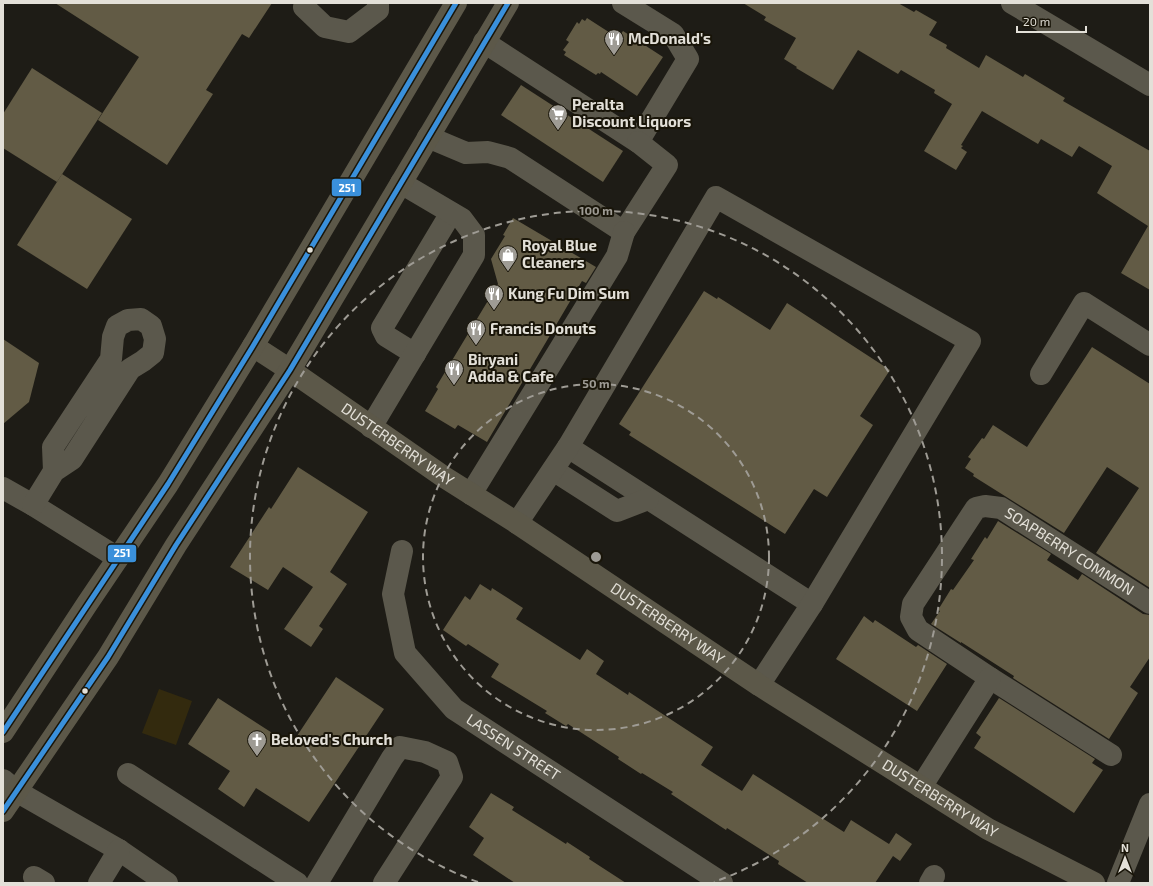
<svg xmlns="http://www.w3.org/2000/svg" width="1153" height="886" font-family="'Exo 2',sans-serif">
	<rect width="100%" height="100%" fill="#1e1c16"/>
	<!-- green -->
	<polygon fill="#332a0e" points="159,689 192,701 176,745 142,733"/>
	<!-- building -->
	<g fill="#625b45">
		<polygon points="55,3 272,3 249,38 242,34 206,90 213,94 167,165 98,120 139,57"/>
		<polygon points="743,3 898,3 914,12 916,10 937,22 929,35 947,45 946,48 979,68 986,55 1023,77 1025,74 1065,98 1063,101 1150,151 1150,290 1121,273 1148,226 1097,193 1112,166 1079,146 1072,157 1041,139 1038,144 982,111 961,145 963,146 961,148 967,152 956,170 924,151 952,104 934,93 935,90 901,70 898,74 858,50 833,90 796,68 797,67 784,59 796,38 764,20 766,17"/>
		<polygon points="587,18 618,38 623,31 663,57 637,96 601,72 600,74 598,73 596,75 564,55 566,52 563,50 569,42 566,40 577,22 579,24 582,19 585,21"/>
		<polygon points="32,68 102,113 57,182 3,148 3,114"/>
		<polygon points="521,85 623,151 603,182 501,115"/>
		<polygon points="62,174 132,219 87,289 17,245"/>
		<polygon points="513,218 596,267 586,283 582,281 487,442 458,425 455,429 425,411 438,389 436,387 498,284 491,259 505,236 503,235"/>
		<polygon points="704,291 717,299 718,297 770,330 787,303 890,370 860,416 873,425 827,497 814,489 785,534 629,435 631,432 619,424"/>
		<polygon points="3,339 39,363 29,402 3,424"/>
		<polygon points="1092,347 1150,384 1150,588 1096,553 1139,488 1107,467 1064,533 973,476 974,474 965,468 971,459 968,457 982,438 984,439 993,425 1027,447"/>
		<polygon points="298,467 368,512 330,572 347,584 319,626 323,629 311,647 284,629 313,587 283,567 268,590 230,567 269,507 271,509"/>
		<polygon points="998,521 1051,554 1047,560 1078,580 1082,574 1143,614 1150,615 1150,657 1130,687 1138,693 1109,739 1013,678 1014,676 961,642 961,643 931,624 940,611 938,610 951,589 953,590 974,560 971,559 985,537 987,539"/>
		<polygon points="480,584 491,591 492,588 523,608 516,619 580,660 587,649 604,661 596,674 628,695 629,692 713,747 701,765 742,791 753,774 844,832 851,820 889,844 896,833 912,844 900,861 893,856 875,883 808,883 778,864 779,861 727,828 726,830 671,794 673,792 642,773 641,774 618,759 619,757 568,724 566,726 545,713 547,711 491,677 499,664 468,644 466,646 443,630 465,596 470,600"/>
		<polygon points="864,616 873,623 875,620 916,647 918,645 947,664 917,711 836,659"/>
		<polygon points="336,677 384,709 309,822 256,788 244,807 218,789 230,771 188,744 218,698 291,745"/>
		<polygon points="999,698 1095,759 1092,763 1103,770 1074,813 974,748 981,737 976,733"/>
		<polygon points="491,793 514,807 512,810 566,844 567,842 590,857 589,859 626,883 515,883 473,855 484,838 469,827"/>
	</g>
	<g fill="none" stroke-linecap="round" stroke-linejoin="round">
		<!-- minor -->
		<g stroke="#5b584c" stroke-width="22">
			<polyline points="305,3 304,7 325,27 349,32 378,10 378,3"/>
			<polyline points="1012,3 1150,85"/>
			<polyline points="484,42 638,142 688,59 673,34 623,3"/>
			<polyline points="428,137 466,153 488,152 510,158 624,232 667,165 638,142"/>
			<polyline points="415,354 386,336 382,328 451,213"/>
			<polyline points="1041,374 1084,303 1150,345"/>
			<polyline points="371,427 474,255 474,235 462,219 401,183"/>
			<polyline points="568,447 812,604"/>
			<polyline points="553,470 617,511 648,499"/>
			<polyline points="3,488 33,505 118,558"/>
			<polyline points="471,494 617,256 624,232"/>
			<polyline points="33,505 54,471 72,459 130,369 143,361 153,353 155,339 151,326 141,319 128,320 117,326 113,337 111,359 53,447 54,471"/>
			<polyline points="517,523 568,447 716,197 970,341 812,604 759,685"/>
			<path id="s1" d="M402 551 393 594 405 653 454 709 722 883"/>
			<path id="s2" d="M1111 755 990 678 918 630 911 617 913 604 976 508 985 506 1001 508 1150 603"/>
			<polyline points="128,774 297,883"/>
			<polyline points="3,780 16,791 119,850 167,883"/>
			<polyline points="921,787 990,678"/>
			<polyline points="34,877 44,883"/>
			<polyline points="99,883 119,850"/>
			<polyline points="317,883 392,758 400,747 425,752 447,762 452,777 384,883"/>
			<polyline points="930,883 934,876"/>
			<polyline points="1118,883 1150,804"/>
		</g>
		<!-- major -->
		<g stroke="#5c5849" stroke-width="22">
			<path id="s3" d="M253 346 290 370 444 477 517 523 759 685 988 829 1094 883"/>
			<polyline points="3,732 87,604 168,484 253,346 456,3"/>
			<polyline points="3,811 108,657 176,545 290,370 508,3"/>
		</g>
		<defs>
			<g id="bus-1">
				<polyline points="3,732 168,484 253,346 456,3"/>
				<polyline points="3,811 108,657 176,545 290,370 508,3"/>
			</g>
		</defs>
		<!-- bus-1 casing -->
		<use href="#bus-1" stroke="#191509" stroke-width="8"/>
		<!-- bus-1 -->
		<use href="#bus-1" stroke="#3a90db" stroke-width="5"/>
	</g>
	<!-- distance rings -->
	<g fill="none" stroke="#9e9b94" stroke-width="2" stroke-dasharray="7 5">
		<circle cx="596" cy="557" r="173"/>
		<path d="M478 882A346 346 0 1 1 714 882"/>
	</g>
	<!-- icons -->
	<defs>
		<symbol id="restaurant-pin" viewBox="-11 -11 22 30"><path d="M0 17L-7.5 6A9.5 9.5 0 1 1 7.5 6Z" fill="#9e9b94" stroke="#191509"/><path d="M-5-6h1v4h1v-4h1v4h1v-4h1v5L-1.5 .5V6h-2V.5L-5-1ZM5-6V6H3V1.5H1.5Q1.5-4 5-6Z" fill="#fff"/></symbol>
		<symbol id="supermarket-pin" viewBox="-11 -11 22 30"><path d="M0 17L-7.5 6A9.5 9.5 0 1 1 7.5 6Z" fill="#9e9b94" stroke="#191509"/><path d="M-6-5.5h2.5l.6 2H6L4.5 2H-2.5L-4.4-4H-6ZM-1.5 3.2a1.3 1.3 0 1 0 .1 0ZM3 3.2a1.3 1.3 0 1 0 .1 0Z" fill="#fff"/></symbol>
		<symbol id="shop-pin" viewBox="-11 -11 22 30"><path d="M0 17L-7.5 6A9.5 9.5 0 1 1 7.5 6Z" fill="#9e9b94" stroke="#191509"/><path d="M-5-2.5h2.3a2.7 3.5 0 0 1 5.4 0H5L5.5 6h-11ZM-1.5-2.5h3a1.5 2.3 0 0 0-3 0Z" fill="#fff"/></symbol>
		<symbol id="church-pin" viewBox="-11 -11 22 30"><path d="M0 17L-7.5 6A9.5 9.5 0 1 1 7.5 6Z" fill="#9e9b94" stroke="#191509"/><path d="M-1.2-6h2.4v3.5h3.3v2.4h-3.3V6h-2.4V-.1h-3.3v-2.4h3.3Z" fill="#fff"/></symbol>
	</defs>
	<g fill-rule="evenodd">
		<use href="#restaurant-pin" x="603" y="28" width="22" height="30"/>
		<use href="#supermarket-pin" x="547" y="103" width="22" height="30"/>
		<use href="#shop-pin" x="497" y="244" width="22" height="30"/>
		<use href="#restaurant-pin" x="483" y="283" width="22" height="30"/>
		<use href="#restaurant-pin" x="465" y="318" width="22" height="30"/>
		<use href="#restaurant-pin" x="443" y="358" width="22" height="30"/>
		<use href="#church-pin" x="246" y="729" width="22" height="30"/>
	</g>
	<!-- markers -->
	<g fill="#e3e0d8" stroke="#191509" stroke-width="1.5">
		<circle cx="310" cy="250" r="3.5"/>
		<circle cx="85" cy="691" r="3.5"/>
	</g>
	<g text-anchor="middle" stroke-width="4" stroke-linejoin="round" paint-order="stroke">
		<!-- poi labels -->
		<g font-size="15" font-weight="bold" fill="#e3e0d8" stroke="#191509" text-anchor="start">
			<text x="628" y="44">McDonald's</text>
			<text x="572" y="110">Peralta<tspan x="572" dy="17">Discount Liquors</tspan></text>
			<text x="522" y="251">Royal Blue<tspan x="522" dy="17">Cleaners</tspan></text>
			<text x="508" y="299">Kung Fu Dim Sum</text>
			<text x="490" y="334">Francis Donuts</text>
			<text x="468" y="365">Biryani<tspan x="468" dy="17">Adda &amp; Cafe</tspan></text>
			<text x="271" y="745">Beloved's Church</text>
		</g>
		<!-- street labels -->
		<g font-size="15" fill="#e3e0d8" stroke="#191509">
			<text dy="5" stroke="none"><textPath href="#s3" startOffset="175">DUSTERBERRY WAY</textPath></text>
			<text dy="5" stroke="none"><textPath href="#s2" startOffset="479">SOAPBERRY COMMON</textPath></text>
			<text dy="5" stroke="none"><textPath href="#s3" startOffset="499">DUSTERBERRY WAY</textPath></text>
			<text dy="5" stroke="none"><textPath href="#s1" startOffset="249">LASSEN STREET</textPath></text>
			<text dy="5" stroke="none"><textPath href="#s3" startOffset="823">DUSTERBERRY WAY</textPath></text>
		</g>
	</g>
	<circle cx="596" cy="557" r="6" fill="#9e9b94" stroke="#191509" stroke-width="2"/>
	<g font-size="12" text-anchor="middle" font-weight="bold" fill="#9e9b94" stroke="#191509" stroke-width="4" stroke-linejoin="round" paint-order="stroke">
		<text x="596" y="215">100 m</text>
		<text x="596" y="388">50 m</text>
	</g>
	<g stroke="#191509" stroke-width="1.5">
		<rect x="331" y="178" width="31" height="19" rx="4" fill="#3a90db"/>
		<rect x="107" y="544" width="30" height="19" rx="4" fill="#3a90db"/>
	</g>
	<g font-size="11" text-anchor="middle" font-weight="bold" fill="#fff">
		<text x="347" y="192">251</text>
		<text x="122" y="557">251</text>
	</g>
	<!-- border -->
	<rect width="1153" height="886" fill="none" stroke="#e3e0d8" stroke-width="8"/>
	<!-- north arrow -->
	<g transform="translate(1125 858)" stroke="#191509" stroke-width="3" paint-order="stroke">
	<path d="M0-3L7 15L0 10L-7 15Z" fill="#e3e0d8"/>
	<text y="-6" font-size="11" font-weight="bold" text-anchor="middle" fill="#e3e0d8">N</text>
	</g>
	<!-- scale -->
	<path d="M1017 26v6h69v-6" fill="none" stroke="#e3e0d8" stroke-width="2"/>
	<text x="1023" y="26" font-size="12" fill="#e3e0d8" stroke="#191509" stroke-width="3" paint-order="stroke">20 m</text>
</svg>
